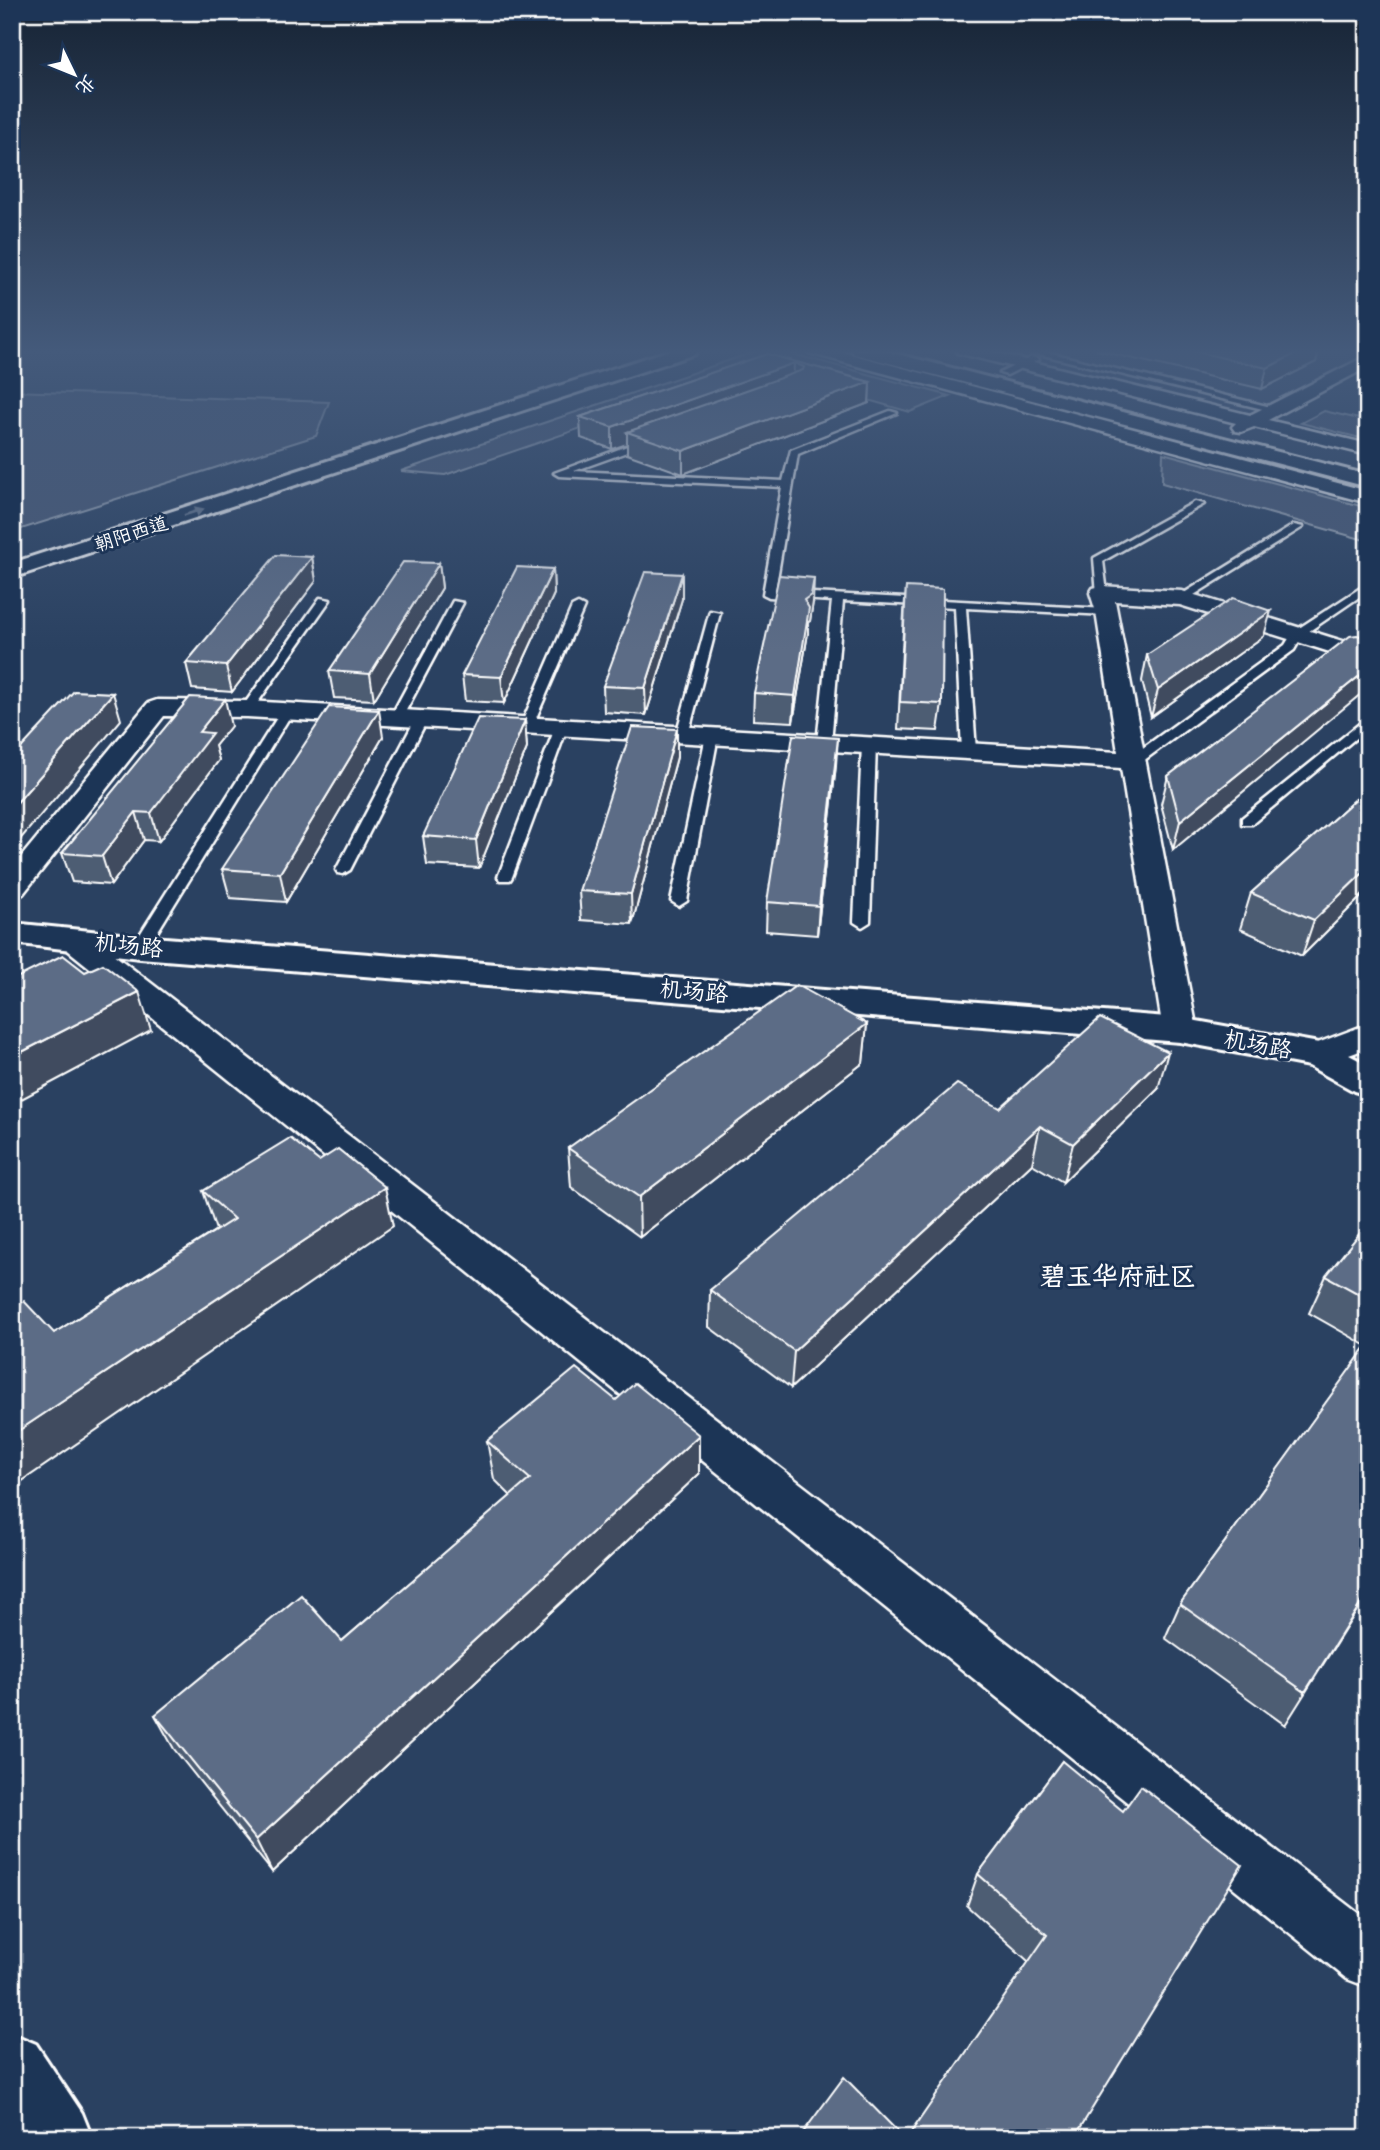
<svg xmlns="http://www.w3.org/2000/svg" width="1380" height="2150" font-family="'Playpen Sans','LXGW WenKai TC',sans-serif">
	<rect width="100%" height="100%" fill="#2a4161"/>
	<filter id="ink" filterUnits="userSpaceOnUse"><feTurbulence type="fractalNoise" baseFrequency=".0143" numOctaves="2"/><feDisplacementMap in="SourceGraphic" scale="14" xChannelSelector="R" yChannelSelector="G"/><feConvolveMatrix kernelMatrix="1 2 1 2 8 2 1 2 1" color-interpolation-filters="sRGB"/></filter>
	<g filter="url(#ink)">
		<!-- built -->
		<polygon fill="#394e6c" points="980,350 1337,350 1345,352 1353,360 1245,415"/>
		<!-- green -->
		<g fill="#465975" stroke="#a2acba" stroke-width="2">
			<polygon points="760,350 778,350 950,396 910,412 755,368 445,475 401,471"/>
			<polygon points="12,391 329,402 316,436 12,532"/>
			<polygon points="1324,411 1368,421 1368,440 1301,423"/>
			<polygon points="1163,453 1368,508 1368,541 1162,483"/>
		</g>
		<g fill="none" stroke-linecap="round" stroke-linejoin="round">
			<defs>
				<g id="lane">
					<polygon points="1023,350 1039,350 1279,409 1275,412"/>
					<polygon points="1032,357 1039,359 1007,375 1000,373"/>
					<polygon points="890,411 897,413 798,454 775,591 1107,609 1113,612 1107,615 966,608 976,751 969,755 962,751 955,607 843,601 831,743 824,747 819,746 817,743 832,601 769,597 763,594 782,487 559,476 554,473 649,438 654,441 652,443 574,471 783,481 791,450"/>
					<polygon points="1195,502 1204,504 1103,561 1107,593 1097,595 1094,558"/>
					<polygon points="1294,525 1303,527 1186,600 1176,598"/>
					<polygon points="1368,583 1368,591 1302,636 1294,650 1139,764 1129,764 1129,758 1285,645 1293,632"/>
					<polygon points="320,598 330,600 251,712 243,712 241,709"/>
					<polygon points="453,601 463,603 402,718 401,721 391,721 390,718"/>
					<polygon points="578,604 584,607 533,725 527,729 522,728 521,725 572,607"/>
					<polygon points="710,611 720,613 688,735 682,739 676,735"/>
					<polygon points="286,709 292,713 148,947 140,952 134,950 132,947 280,713"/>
					<polygon points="421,716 427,720 350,870 343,874 338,873 336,870 415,720"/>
					<polygon points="1368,717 1368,728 1252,824 1242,824 1242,818"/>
					<polygon points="561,724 567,728 512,877 510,880 500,880 498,877 555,728"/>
					<polygon points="712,732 718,736 687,901 679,906 671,901 706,736"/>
					<polygon points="869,741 876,745 870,922 862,927 854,922 862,745"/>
				</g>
				<g id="street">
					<polygon points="807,350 835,350 1368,491 1368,503 809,353"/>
					<polygon points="956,350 985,350 1250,415 1368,355 1368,367 1268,420 1368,444 1368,455 1254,427 1241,432 1235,431 1232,427 1236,423 958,353"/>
					<polygon points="1101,586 1182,591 1368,649 1368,664 1180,605 1115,601 1197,1030 1192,1038 1180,1041 1168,1038 1163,1030 1121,768 247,717 164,716 23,894 12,897 12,868 148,703 157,700 247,701 1118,752 1096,612 1090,593 1093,588"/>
					<polygon points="75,931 86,933 1368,1921 1368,1987 1347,1979 64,947 59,940 64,933"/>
					<polygon points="1368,1024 1368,1048 1319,1066 1307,1063 1302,1055 1307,1047"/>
				</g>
				<g id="secondary">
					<polygon points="670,350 697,350 695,354 12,578 12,563"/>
					<polygon points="12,923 140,936 1180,1018 1319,1043 1332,1046 1368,1065 1368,1095 1354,1091 1309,1066 1180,1042 140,958 12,943"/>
					<polygon points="12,2034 36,2044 82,2113 92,2138 17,2138 12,2130"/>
				</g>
				<polygon id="primary" points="852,350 882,350 1368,475 1368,487 854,354"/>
			</defs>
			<!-- lane casing -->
			<use href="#lane" stroke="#fff" stroke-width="5"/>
			<!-- street casing -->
			<use href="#street" stroke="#fff" stroke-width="5"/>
			<!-- secondary casing -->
			<use href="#secondary" stroke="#fff" stroke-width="6"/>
			<!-- primary casing -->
			<use href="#primary" stroke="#fff" stroke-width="6"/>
			<!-- lane -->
			<use href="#lane" fill="#1d3557" fill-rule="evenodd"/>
			<!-- street -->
			<use href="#street" fill="#1d3557" fill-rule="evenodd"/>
			<!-- secondary -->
			<use href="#secondary" fill="#1d3557" fill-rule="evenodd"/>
			<!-- primary -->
			<use href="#primary" fill="#1d3557" fill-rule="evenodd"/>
		</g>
		<!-- wall -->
		<g fill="#4e5d73" stroke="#fff" stroke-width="2">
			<polygon points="1096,350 1319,350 1316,362 1262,389"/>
			<polygon points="767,354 870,382 869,403 683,474 627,454 627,444 612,449 581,438 580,417"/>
			<polygon points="312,557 316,581 232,692 192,689 186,663"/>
			<polygon points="439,563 442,588 374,700 334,698 329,671"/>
			<polygon points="553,569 554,594 504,703 465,701 462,675"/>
			<polygon points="682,574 682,599 646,715 604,712 603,686"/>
			<polygon points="906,587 942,704 938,731 898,729 904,612"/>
			<polygon points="813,602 810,621 808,622 808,633 793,722 753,720 754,693"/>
			<polygon points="1264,636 1151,717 1142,681 1147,655"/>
			<polygon points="1368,638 1173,850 1161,804 1168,776"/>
			<polygon points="525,720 527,748 479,868 427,865 423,836"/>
			<polygon points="231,726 215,746 219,760 159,841 144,840 111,885 72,882 62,853"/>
			<polygon points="677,729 677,757 632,924 581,920 579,891"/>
			<polygon points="383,737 286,902 230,898 222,869"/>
			<polygon points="836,765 817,935 766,931 767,902"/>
			<polygon points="1368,788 1368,890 1302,956 1240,929 1251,893"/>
			<polygon points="867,1024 863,1063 640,1237 571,1187 568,1148"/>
			<polygon points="1158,1089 1063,1182 1032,1164 791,1388 709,1327 710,1290 1000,1108"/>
			<polygon points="203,1191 393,1226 54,1333 216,1230"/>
			<polygon points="1368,1223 1368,1593 1285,1725 1165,1638 1180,1604 1367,1346 1309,1313 1326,1276"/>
			<polygon points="487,1441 699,1474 272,1872 174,1749 155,1715 342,1641 511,1496 494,1479"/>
			<polygon points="1062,1761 1074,2138 1028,1961 967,1906 978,1874"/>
		</g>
		<!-- shaded-wall -->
		<g fill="#404c5e" stroke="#fff" stroke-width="2">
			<polygon points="1303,350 1319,350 1316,362 1262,389 1267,368"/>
			<polygon points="794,363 793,384 627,432 627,444 612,449 612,427"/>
			<polygon points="870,382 869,403 683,474 683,451"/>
			<polygon points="312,557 316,581 232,692 226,666"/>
			<polygon points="439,563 442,588 374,700 370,674"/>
			<polygon points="553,569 554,594 504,703 501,677"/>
			<polygon points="682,574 682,599 646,715 645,688"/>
			<polygon points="814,578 813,602 810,621 808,622 808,633 793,722 795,696 804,600"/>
			<polygon points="1271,611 1264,636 1151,717 1158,690"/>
			<polygon points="1368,669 1368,688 1173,850 1180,821"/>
			<polygon points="113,693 121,720 12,849 12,808"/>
			<polygon points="225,699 231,726 215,746 219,760 159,841 151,813 199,732"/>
			<polygon points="379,710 383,737 286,902 280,873"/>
			<polygon points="525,720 527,748 479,868 476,840"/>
			<polygon points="677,729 677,757 632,924 631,894"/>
			<polygon points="838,738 836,765 817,935 819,906"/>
			<polygon points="136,812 144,840 111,885 102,856"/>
			<polygon points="1368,868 1368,890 1302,956 1314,920"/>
			<polygon points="139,992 151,1030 12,1104 12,1057"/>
			<polygon points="867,1024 863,1063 640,1237 639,1197"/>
			<polygon points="1168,1052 1158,1089 1063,1182 1073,1144"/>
			<polygon points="1040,1126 1032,1164 791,1388 794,1351"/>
			<polygon points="385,1187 393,1226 12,1488 12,1435"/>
			<polygon points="699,1435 699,1474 272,1872 256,1840"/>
		</g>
		<!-- building -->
		<g fill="#5b6c86" stroke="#fff" stroke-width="2">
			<polygon points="1189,350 1303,350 1267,368"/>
			<polygon points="767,354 870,382 683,451 627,432 803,370 804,367 794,363 612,427 580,417"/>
			<polygon points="276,555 312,557 226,666 186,663"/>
			<polygon points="403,562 439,563 370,674 329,671"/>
			<polygon points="517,567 553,569 501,677 462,675"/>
			<polygon points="645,572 682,574 645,688 603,686"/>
			<polygon points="779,575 814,578 811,595 804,600 809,608 795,696 754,693"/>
			<polygon points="906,587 943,589 942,704 900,702"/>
			<polygon points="1233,598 1271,611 1158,690 1147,655"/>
			<polygon points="1357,635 1368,638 1368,669 1180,821 1168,776 1350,636"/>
			<polygon points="74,691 113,693 12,808 12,758"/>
			<polygon points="190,697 225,699 199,732 212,733 151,813 136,812 102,856 62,853"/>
			<polygon points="329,707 379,710 280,873 222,869"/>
			<polygon points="478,718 525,720 476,840 423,836"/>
			<polygon points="632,727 677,729 631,894 579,891"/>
			<polygon points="793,735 838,738 819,906 767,902"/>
			<polygon points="1368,788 1368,868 1314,920 1251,893"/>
			<polygon points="63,955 85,972 103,964 139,992 12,1057 12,980"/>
			<polygon points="797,985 867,1024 639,1197 568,1148"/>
			<polygon points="1100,1018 1168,1052 1073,1144 1040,1126 794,1351 710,1290 957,1084 1000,1108"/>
			<polygon points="290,1138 319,1161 338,1149 385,1187 12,1435 12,1309 24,1301 54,1333 234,1219 203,1191"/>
			<polygon points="1368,1223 1368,1299 1326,1276"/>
			<polygon points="1368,1344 1368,1592 1305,1692 1180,1604"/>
			<polygon points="576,1368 616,1400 635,1383 699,1435 256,1840 155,1715 301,1595 342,1641 530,1479 487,1441"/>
			<polygon points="1062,1761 1123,1811 1141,1786 1242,1865 1074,2138 907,2138 1047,1935 978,1874"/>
			<polygon points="844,2077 904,2138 799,2138"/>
		</g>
		<!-- one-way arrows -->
		<defs><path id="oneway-solid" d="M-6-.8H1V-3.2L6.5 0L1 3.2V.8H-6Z" transform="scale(1.75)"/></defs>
		<use fill="#6c7c92" href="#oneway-solid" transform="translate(194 512) rotate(-18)"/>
	</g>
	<!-- sky -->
	<linearGradient id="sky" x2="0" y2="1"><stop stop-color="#172435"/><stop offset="0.54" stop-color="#445a7b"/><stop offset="1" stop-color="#445a7b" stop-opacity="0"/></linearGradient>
	<rect width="1380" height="651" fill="url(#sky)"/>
	<g text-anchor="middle" stroke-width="6" stroke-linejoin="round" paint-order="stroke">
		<!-- far-street labels -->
		<g font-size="19" fill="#fff" stroke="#1d3557">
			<text transform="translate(131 533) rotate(-18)" y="7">朝阳西道</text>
		</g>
		<!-- street labels -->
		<g font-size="23" fill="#fff" stroke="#1d3557">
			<text transform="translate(129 945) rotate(6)" y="8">机场路</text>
			<text transform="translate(694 991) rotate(5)" y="8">机场路</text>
			<text transform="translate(1258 1044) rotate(10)" y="8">机场路</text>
		</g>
		<!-- quarter labels -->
		<g font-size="26" font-weight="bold" fill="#fff" stroke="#1d3557">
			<text x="1118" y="1285">碧玉华府社区</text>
		</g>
	</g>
	<!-- margin -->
	<rect width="1380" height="2150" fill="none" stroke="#1d3557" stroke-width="42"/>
	<rect x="21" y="21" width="1338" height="2108" fill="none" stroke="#fff" stroke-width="2.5" filter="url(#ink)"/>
	<!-- north arrow -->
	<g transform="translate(74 74) rotate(133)" stroke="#1d3557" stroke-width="5" paint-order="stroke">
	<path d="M0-5L12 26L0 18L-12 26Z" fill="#ffffff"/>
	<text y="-10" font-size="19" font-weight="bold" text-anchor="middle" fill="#ffffff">北</text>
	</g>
</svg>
